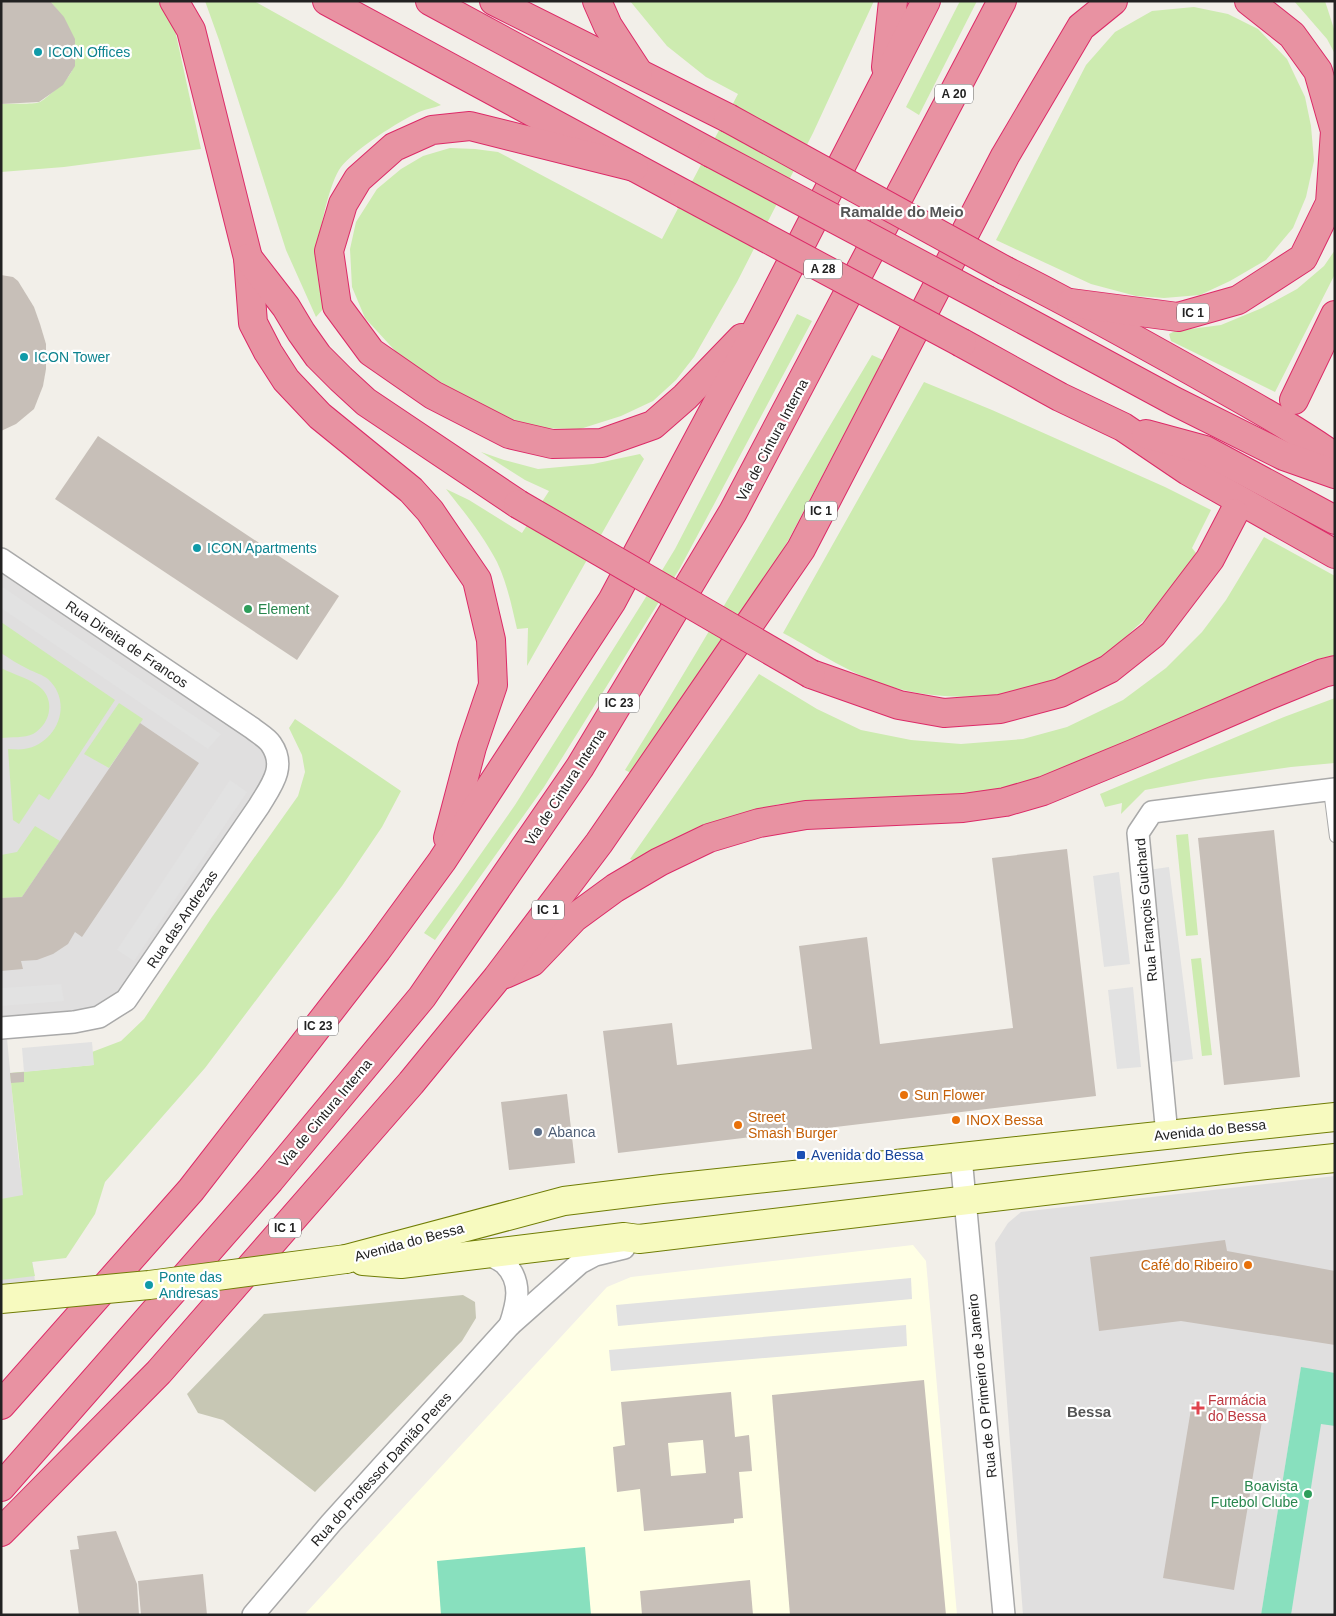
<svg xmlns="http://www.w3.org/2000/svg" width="1336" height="1616" font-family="Arial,sans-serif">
	<rect width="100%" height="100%" fill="#f2efe9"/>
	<!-- residential -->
	<g fill="#e0dfdf">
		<polygon points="1,559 277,757 126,1000 6,1028 18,1154 37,1296 1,1299"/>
		<polygon points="1335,1176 1335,1373 1301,1368 1261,1615 1023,1615 995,1243 1008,1223 1021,1212"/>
	</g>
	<!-- education -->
	<polygon fill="#ffffe5" points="913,1245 926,1261 957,1615 304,1615 607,1287 631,1277"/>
	<!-- construction -->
	<polygon fill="#c7c7b4" points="463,1295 475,1302 476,1318 462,1341 315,1492 223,1420 198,1413 187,1394 264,1314"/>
	<!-- grass -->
	<g fill="#cdebb0">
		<path d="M50 1H158L175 30 201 149 64 167 1 172V104C11 103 32 105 40 102 45 99 50 94 55 90 91 64 74 29 50 1Z"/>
		<path d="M205 1H254L441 105C434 108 426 109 419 112 399 121 354 150 341 167 328 184 315 248 317 270 318 283 322 296 324 308L316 317 286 250 219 40Z"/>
		<polygon points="630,1 874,1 813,133 737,282 694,357 676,380 653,401 621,416 580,429 537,428 501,416 448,387 399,355 365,318 352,287 350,249 356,222 377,189 401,169 423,156 450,148 475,149 498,152 662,239 738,94 706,77 667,46"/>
		<polygon points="960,1 977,1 919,115 906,107"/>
		<polygon points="1294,1 1325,1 1335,32 1335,54 1327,39"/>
		<polygon points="1194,7 1228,14 1258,29 1287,59 1305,97 1311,126 1314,161 1306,197 1293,228 1266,260 1230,281 1200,295 1164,298 1136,296 1091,284 996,240 1086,65 1115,32 1152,11"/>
		<polygon points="1335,250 1335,274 1275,392 1171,341 1169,334 1175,331 1221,325 1262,308 1297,289 1324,266"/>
		<polygon points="797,314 812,321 680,568 544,787 435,940 424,933 459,885 515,805 641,605 675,549"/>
		<path d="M872 355 883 360 789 539 747 613 631 773 625 770C710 633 789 493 872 355Z"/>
		<path d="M924 382 992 410 1165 487 1211 510 1192 548 1196 553C1187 570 1177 586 1165 600 1155 612 1142 621 1132 631 1124 639 1116 648 1106 654 1046 696 962 707 892 687 853 676 818 652 783 633Z"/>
		<path d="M481 452 504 460 538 469 593 464 640 454 644 459 527 666 528 628 517 629C512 607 507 583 497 562 483 535 464 512 446 489L469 500 522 533 549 491 525 480Z"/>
		<polygon points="1264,537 1335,576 1335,655 1307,662 1246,694 1039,782 960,798 860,798 779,804 700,827 666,842 636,862 630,859 759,674 817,709 861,730 911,740 961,744 1023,739 1067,727 1123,700 1166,668 1202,632 1226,600"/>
		<path d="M1 622 115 700 49 800 39 794 19 824 13 820 8 749C13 749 19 750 24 749 57 744 74 703 48 679 43 675 34 672 28 669 18 664 10 659 1 653Z"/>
		<path d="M1 668C14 675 33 679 43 690 55 704 49 725 33 734 25 738 10 737 1 738Z"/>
		<polygon points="1335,698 1335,763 1291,767 1205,779 1145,790 1121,814 1122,803 1105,807 1100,794 1284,717"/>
		<polygon points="119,703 143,719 109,768 84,754"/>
		<polygon points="295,719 401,791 382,827 342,886 205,1068 105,1182 95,1214 66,1258 32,1262 35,1276 1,1280 1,1199 23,1195 10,1073 93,1065 92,1052 121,1041 144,1019 212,917 298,796 305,772 302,755 289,728"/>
		<polygon points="35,826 60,841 22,897 1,898 1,855 17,852"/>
		<polygon points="1188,834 1198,935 1186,936 1176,835"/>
		<polygon points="1201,958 1212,1055 1202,1056 1191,959"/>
	</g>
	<!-- pitch -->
	<g fill="#88e0be">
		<polygon points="1301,1367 1335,1373 1335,1615 1261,1615"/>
		<polygon points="585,1547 591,1615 441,1615 437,1561"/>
	</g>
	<!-- parking -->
	<g fill="#e2e2e2">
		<polygon points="1,586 221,734 208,749 1,608"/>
		<polygon points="230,780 247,792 134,961 117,950"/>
		<polygon points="1169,867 1193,1059 1172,1062 1148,870"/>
		<polygon points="1119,872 1130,964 1104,967 1093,876"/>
		<polygon points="61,984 64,1001 1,1006 1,988"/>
		<polygon points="1133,987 1141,1067 1117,1069 1108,990"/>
		<polygon points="92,1042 94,1065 24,1072 22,1048"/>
		<polygon points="911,1278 912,1299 618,1326 616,1305"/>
		<polygon points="906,1325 907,1346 611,1371 609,1350"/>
		<polygon points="1321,1424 1335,1426 1335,1615 1291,1615"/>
	</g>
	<!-- building -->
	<g fill="#c7bfb8" fill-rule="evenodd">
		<polygon points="1,1 50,1 64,17 75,39 75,66 63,85 39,102 1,104"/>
		<polygon points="1,275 13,277 18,281 34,307 40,324 46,344 46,369 43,386 34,409 16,424 1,431"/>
		<polygon points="98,436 339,596 297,660 55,499"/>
		<polygon points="140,723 199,763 82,937 75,932 68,944 53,954 37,960 21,961 23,969 1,971 1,898 22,897"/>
		<polygon points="1274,830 1300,1077 1224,1085 1198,838"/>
		<polygon points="1067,849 1096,1096 618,1153 603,1031 672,1023 677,1065 812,1049 799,946 867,937 880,1044 1013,1028 992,858"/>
		<polygon points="24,1072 24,1082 11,1083 10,1073"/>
		<polygon points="567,1094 575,1163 509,1170 501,1102"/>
		<polygon points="1225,1240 1227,1251 1335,1271 1335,1345 1181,1321 1099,1331 1090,1257"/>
		<polygon points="924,1380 946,1615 790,1615 772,1395"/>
		<path d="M731 1392 735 1437 749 1435 752 1471 739 1472 743 1518 734 1519V1523L644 1531 640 1489 617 1492 613 1447 625 1445 621 1402ZM703 1440 706 1473 671 1476 668 1443Z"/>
		<polygon points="1192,1403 1263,1415 1234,1590 1163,1578"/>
		<polygon points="116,1531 137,1584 139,1615 79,1615 70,1550 79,1549 77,1536"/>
		<polygon points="203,1574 207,1615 141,1615 138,1581"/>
		<polygon points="750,1580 753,1615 642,1615 640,1591"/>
	</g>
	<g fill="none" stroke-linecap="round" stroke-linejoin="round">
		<defs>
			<polyline id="lane" points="1329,790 1335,837"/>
			<g id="street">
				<path d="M1 559 252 728C258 733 267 738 271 744 287 767 271 786 259 806L126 1000 99 1017 74 1022 1 1028"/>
				<polyline points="1167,1135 1138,833 1152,812 1335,789"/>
				<polyline points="961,1157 1004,1615"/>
				<path d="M488 1254C493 1257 501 1260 505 1264 523 1282 517 1304 510 1325"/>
				<polyline points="253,1615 331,1523 510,1325 580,1263 595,1255 624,1248"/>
			</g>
			<g id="secondary">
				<polyline points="346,1259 564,1201 662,1189 1335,1117"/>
				<polyline points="363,1261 401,1264 624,1237 639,1239 1248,1167 1335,1158"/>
			</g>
			<g id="highway">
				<polyline points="174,1 191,30 248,258 253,323 268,352 286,380 320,416 411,490 430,511 477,580 491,640 493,685 472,747 448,838"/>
				<polyline points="327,1 684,194"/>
				<polyline points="430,1 711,153"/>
				<polyline points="494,1 728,118"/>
				<polyline points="597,1 608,26 638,72"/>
				<polyline points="886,67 893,1"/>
				<polyline points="634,167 470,126 432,130 394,147 358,179 343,204 329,251 337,306 371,352 433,395 509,434 552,444 602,443 653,425 685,397 742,338"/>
				<polyline points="248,258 286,307 301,332 318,356 341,379 366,402 518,504"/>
				<path d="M1006 271C1071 303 1134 339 1197 374 1244 401 1291 426 1335 457"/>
				<polyline points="987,300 1174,401 1284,456 1335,474"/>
				<polyline points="1071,303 1178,317 1238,300 1303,258 1330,203 1335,131 1318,71 1292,35 1249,1"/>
				<polyline points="962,343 1060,397 1123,427 1188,471 1335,554"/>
				<polyline points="1294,400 1335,315"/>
				<polyline points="1146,434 1205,450 1335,520"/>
				<polyline points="811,674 899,705 944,713 1000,709 1060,693 1109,669 1153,634 1210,559 1234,513"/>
				<polyline points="505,974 532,962 574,918 615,888 659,862 709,838 759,823 806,815 963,808 1005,802 1043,791 1135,753 1267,696 1323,673 1335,670"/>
				<polyline points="1,1405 191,1190 377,950 442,861 612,601 765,314 926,1"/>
				<polyline points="1,1487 270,1180 422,997 580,767 733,512 1002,1"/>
				<polyline points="1,1532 159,1372 411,1083 497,978 599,843 801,549 1005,156 1081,27 1113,1"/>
			</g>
		</defs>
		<!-- lane casing -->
		<use href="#lane" stroke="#a9a9a9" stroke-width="12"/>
		<!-- street casing -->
		<use href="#street" stroke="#a9a9a9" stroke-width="24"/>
		<!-- secondary casing -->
		<use href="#secondary" stroke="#707d05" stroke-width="30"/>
		<!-- highway casing -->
		<use href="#highway" stroke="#dc2a67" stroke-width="30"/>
		<!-- lane -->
		<use href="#lane" stroke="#fff" stroke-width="10"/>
		<!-- street -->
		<use href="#street" stroke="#fff" stroke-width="21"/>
		<!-- secondary -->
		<use href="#secondary" stroke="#f7fabf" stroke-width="28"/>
		<!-- highway -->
		<use href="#highway" stroke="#e892a2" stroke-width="28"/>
		<defs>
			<polyline id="secondary-bridge" points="1,1299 149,1285 346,1259"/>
			<g id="highway-bridge">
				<polyline points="728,118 1006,271"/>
				<polyline points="711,153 987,300"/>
				<polyline points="684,194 962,343"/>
				<polyline points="518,504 811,674"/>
			</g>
		</defs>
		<!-- secondary-bridge casing -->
		<use href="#secondary-bridge" stroke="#707d05" stroke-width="30" stroke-linecap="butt"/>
		<!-- highway-bridge casing -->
		<use href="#highway-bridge" stroke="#dc2a67" stroke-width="30" stroke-linecap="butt"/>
		<!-- secondary-bridge -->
		<use href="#secondary-bridge" stroke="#f7fabf" stroke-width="28"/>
		<!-- highway-bridge -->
		<use href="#highway-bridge" stroke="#e892a2" stroke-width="28"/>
	</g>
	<!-- markers -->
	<g fill="#0f9aa8" stroke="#fff" stroke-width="2">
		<circle cx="38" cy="52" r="5"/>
		<circle cx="24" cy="357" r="5"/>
		<circle cx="197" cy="548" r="5"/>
		<circle cx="149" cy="1285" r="5"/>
	</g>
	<g fill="#2e9e5b" stroke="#fff" stroke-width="2">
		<circle cx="248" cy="609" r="5"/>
		<circle cx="1308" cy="1494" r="5"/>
	</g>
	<g fill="#e8710a" stroke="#fff" stroke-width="2">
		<circle cx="904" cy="1095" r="5"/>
		<circle cx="956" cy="1120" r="5"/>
		<circle cx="738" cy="1125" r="5"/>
		<circle cx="1248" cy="1265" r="5"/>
	</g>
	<circle fill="#5c6f8a" stroke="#fff" stroke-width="2" cx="538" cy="1132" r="5"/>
	<rect fill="#1a4fb4" stroke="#fff" stroke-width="2" x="796" y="1150" width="10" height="10" rx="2.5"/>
	<path fill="#e0444e" stroke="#fff" stroke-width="2" d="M1195.5 1400.5h5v5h5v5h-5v5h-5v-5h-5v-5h5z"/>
	<g text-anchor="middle" stroke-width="4.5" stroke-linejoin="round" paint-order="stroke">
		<!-- shield labels -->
		<g fill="#fff" stroke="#646464" stroke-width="1">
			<rect x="935" y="84.5" width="38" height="19" rx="4"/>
			<rect x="804" y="259.5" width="38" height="19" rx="4"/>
			<rect x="1177" y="303.5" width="32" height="19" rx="4"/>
			<rect x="805" y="501.5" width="32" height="19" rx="4"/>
			<rect x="599" y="693.5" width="40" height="19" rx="4"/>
			<rect x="532" y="900.5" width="32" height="19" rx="4"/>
			<rect x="298" y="1016.5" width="40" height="19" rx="4"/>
			<rect x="269" y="1218.5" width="32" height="19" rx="4"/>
		</g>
		<g font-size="12" font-weight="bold" fill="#222">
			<text x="954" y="98">A 20</text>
			<text x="823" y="273">A 28</text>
			<text x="1193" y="317">IC 1</text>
			<text x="821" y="515">IC 1</text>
			<text x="619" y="707">IC 23</text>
			<text x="548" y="914">IC 1</text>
			<text x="318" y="1030">IC 23</text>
			<text x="285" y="1232">IC 1</text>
		</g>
		<!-- culture labels -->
		<g font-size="14" fill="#0d838f" stroke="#fff" text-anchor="start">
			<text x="48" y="57">ICON Offices</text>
			<text x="34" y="362">ICON Tower</text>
			<text x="207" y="553">ICON Apartments</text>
			<text x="159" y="1282">Ponte das<tspan x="159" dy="16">Andresas</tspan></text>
		</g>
		<!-- street labels -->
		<g font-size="14" fill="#222" stroke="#fff">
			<text transform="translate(772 440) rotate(-62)" y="5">Via de Cintura Interna</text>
			<text transform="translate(127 644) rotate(34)" y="5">Rua Direita de Francos</text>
			<text transform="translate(565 787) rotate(-57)" y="5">Via de Cintura Interna</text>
			<text transform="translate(1146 910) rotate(-95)" y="5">Rua François Guichard</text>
			<text transform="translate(182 919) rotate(-56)" y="5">Rua das Andrezas</text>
			<text transform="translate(325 1113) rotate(-50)" y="5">Via de Cintura Interna</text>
			<text transform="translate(1210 1130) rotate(-6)" y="5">Avenida do Bessa</text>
			<text transform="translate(409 1242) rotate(-15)" y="5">Avenida do Bessa</text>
			<text transform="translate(982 1386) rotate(-96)" y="5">Rua de O Primeiro de Janeiro</text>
			<text transform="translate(381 1469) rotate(-48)" y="5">Rua do Professor Damião Peres</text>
		</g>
		<!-- leisure labels -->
		<g font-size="14" fill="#27864d" stroke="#fff" text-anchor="start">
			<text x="258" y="614">Element</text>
			<text x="1298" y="1491" text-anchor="end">Boavista<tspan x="1298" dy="16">Futebol Clube</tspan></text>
		</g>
		<!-- food labels -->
		<g font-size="14" fill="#c56008" stroke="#fff" text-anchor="start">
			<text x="914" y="1100">Sun Flower</text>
			<text x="748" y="1122">Street<tspan x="748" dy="16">Smash Burger</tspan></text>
			<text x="966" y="1125">INOX Bessa</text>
			<text x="1238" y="1270" text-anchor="end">Café do Ribeiro</text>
		</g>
		<!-- service labels -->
		<g font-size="14" fill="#4e5e75" stroke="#fff" text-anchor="start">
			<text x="548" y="1137">Abanca</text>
		</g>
		<!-- transit labels -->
		<g font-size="14" fill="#164399" stroke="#fff" text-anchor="start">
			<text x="811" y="1160">Avenida do Bessa</text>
		</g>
		<!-- health labels -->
		<g font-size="14" fill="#be3a42" stroke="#fff" text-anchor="start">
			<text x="1208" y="1405">Farmácia<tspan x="1208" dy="16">do Bessa</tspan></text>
		</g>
		<!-- neighbourhood labels -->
		<g font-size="15" font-weight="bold" fill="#555" stroke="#fff">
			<text x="902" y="217">Ramalde do Meio</text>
			<text x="1089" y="1417">Bessa</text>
		</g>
	</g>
	<!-- border -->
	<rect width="1336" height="1616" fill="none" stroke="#222222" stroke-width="5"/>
</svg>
